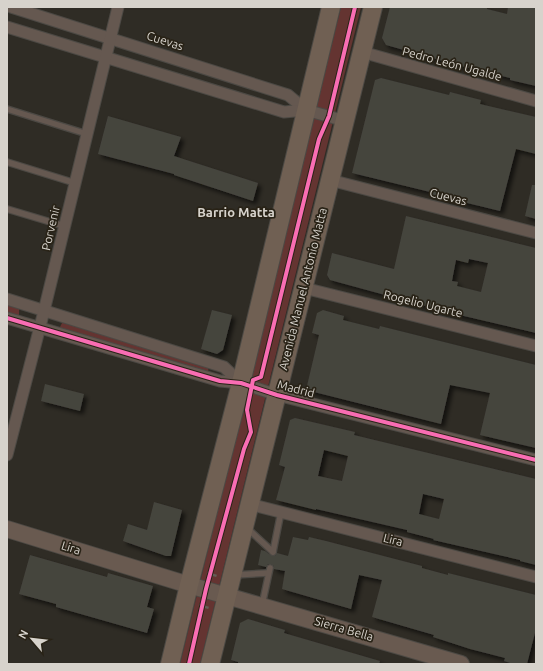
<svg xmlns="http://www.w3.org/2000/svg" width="543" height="671" font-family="Ubuntu,sans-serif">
	<defs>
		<filter id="shadow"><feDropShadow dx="3.5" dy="3.5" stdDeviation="2" flood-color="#0009"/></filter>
	</defs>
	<rect width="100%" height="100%" fill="#2f2c25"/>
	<!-- green -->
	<g fill="#643431">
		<polygon points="341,7 361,7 200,664 180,664"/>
		<polygon points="7,304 19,309 19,315 17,317 7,315"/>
		<polygon points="65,322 209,366 208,372 206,375 59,329 62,323"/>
	</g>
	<!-- building -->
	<g fill="#45443e" fill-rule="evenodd" filter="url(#shadow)">
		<polygon points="390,7 487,7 487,9 507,14 508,7 536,7 536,86 510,80 510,78 457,65 386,45 382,38"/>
		<polygon points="381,78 449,95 450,92 481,100 480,104 536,117 536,154 516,149 500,211 430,194 430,192 352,173 375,80"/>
		<polygon points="108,116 181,137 174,156 258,183 253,201 174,175 174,174 98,154"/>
		<polygon points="532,185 536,185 536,219 525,216"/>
		<path d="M406 216 536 248V333L451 313 330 280 327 275 332 253 394 269ZM469 259 488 263 481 292 457 286 458 282 452 281 456 260 468 263Z"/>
		<polygon points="212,310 232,315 223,350 217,354 201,349"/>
		<polygon points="323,310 344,316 343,320 379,329 380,326 536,365 536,448 480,435 490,393 450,385 441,424 306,390 319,335 312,333 317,313"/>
		<polygon points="45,384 84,394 80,411 41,401"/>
		<path d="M295 418 355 432 354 435 536 479V565L520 561V560L433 540 434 539 407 532V530L316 509V510L276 500 285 467 279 465 290 420ZM324 450 348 456 342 481 318 476ZM423 494 444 499 439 519 419 514Z"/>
		<polygon points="154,502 182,510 171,556 166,556 123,541 128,524 147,530"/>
		<polygon points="293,537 308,540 309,537 326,541 422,566 422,568 448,575 448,573 536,595 536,629 527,664 513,664 504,661 505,658 470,649 433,637 434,635 372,617 382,580 359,575 351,609 282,589 285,571 274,569 274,566 271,564 268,564 266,567 258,565 261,550 265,551 272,556 275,556 277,553 288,556"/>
		<polygon points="30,555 107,577 108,573 153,586 147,607 154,609 147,633 56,607 56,604 19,594"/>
		<polygon points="248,619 285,630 284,633 380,661 379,664 238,664 238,662 231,660 240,623"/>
	</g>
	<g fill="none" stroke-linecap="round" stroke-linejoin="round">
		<defs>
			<g id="service">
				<polyline points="7,109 87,134"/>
				<polyline points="7,162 75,183"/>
				<polyline points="7,209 64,226"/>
				<polyline points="247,528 273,552"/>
				<polyline points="273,552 281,512"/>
				<polyline points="234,575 268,573"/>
				<polyline points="262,605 270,568"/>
			</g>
			<g id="minor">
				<polyline points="11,7 288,95 306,110 345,121"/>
				<polyline points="7,27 284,112 306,110"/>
				<polyline points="362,52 536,101"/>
				<polyline points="330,180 536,233"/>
				<polyline points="304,288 536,346"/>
				<polyline points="7,299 224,367 241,383"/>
				<polyline points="7,318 220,381 241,383 277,395 536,460"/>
				<polyline points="7,455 44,311 118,7"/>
				<polyline points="249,504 536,577"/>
			</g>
			<polyline id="secondary" points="7,529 189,585 461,664"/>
			<g id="primary">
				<polyline points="170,664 189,585 241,383 331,7"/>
				<polyline points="210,664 373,7"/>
			</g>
		</defs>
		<!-- service casing -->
		<use href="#service" stroke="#4c4944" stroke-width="8"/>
		<!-- minor casing -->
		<use href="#minor" stroke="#4c4944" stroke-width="13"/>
		<!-- secondary casing -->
		<use href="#secondary" stroke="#4c4944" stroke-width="18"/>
		<!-- primary casing -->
		<use href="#primary" stroke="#4c4944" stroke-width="20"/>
		<!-- path -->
		<g stroke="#655d56" stroke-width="2.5" stroke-dasharray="4 2" stroke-linecap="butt">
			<polyline points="207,573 217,576"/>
			<polyline points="199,605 209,608"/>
		</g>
		<!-- service -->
		<use href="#service" stroke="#655850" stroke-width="5.5"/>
		<!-- minor -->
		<use href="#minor" stroke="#655850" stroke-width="11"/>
		<!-- secondary -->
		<use href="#secondary" stroke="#695a50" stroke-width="16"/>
		<!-- primary -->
		<use href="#primary" stroke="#706053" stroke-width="18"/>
		<defs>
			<g id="cycleway">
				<polyline points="7,318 220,381 241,383 277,395 536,460"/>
				<polyline points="189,664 206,589 244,449 251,432 247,410 253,380 261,377 319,139 329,116 355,7"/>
			</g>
		</defs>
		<!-- cycleway casing -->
		<use href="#cycleway" stroke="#292317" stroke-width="6"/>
		<!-- cycleway -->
		<use href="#cycleway" stroke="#f96db3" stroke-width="4"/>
	</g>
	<g text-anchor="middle" stroke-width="3.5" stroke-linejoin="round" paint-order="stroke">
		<!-- street labels -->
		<g font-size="12" fill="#d7d3cc" stroke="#292317">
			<text transform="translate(165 41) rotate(18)" y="4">Cuevas</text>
			<text transform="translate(452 64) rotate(15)" y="4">Pedro León Ugalde</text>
			<text transform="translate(448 197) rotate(14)" y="4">Cuevas</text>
			<text transform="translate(51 228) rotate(-77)" y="4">Porvenir</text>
			<text transform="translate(303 289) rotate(-76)" y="4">Avenida Manuel Antonio Matta</text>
			<text transform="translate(423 304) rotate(14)" y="4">Rogelio Ugarte</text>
			<text transform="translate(296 389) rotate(15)" y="4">Madrid</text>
			<text transform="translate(393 540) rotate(14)" y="4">Lira</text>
			<text transform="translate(71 548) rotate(17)" y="4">Lira</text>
			<text transform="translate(344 629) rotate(16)" y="4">Sierra Bella</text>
		</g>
		<!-- neighbourhood labels -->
		<g font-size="13" font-weight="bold" fill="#d7d3cc" stroke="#292317">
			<text x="236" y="217">Barrio Matta</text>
		</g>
	</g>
	<!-- border -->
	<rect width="543" height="671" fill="none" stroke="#d7d3cc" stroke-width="16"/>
	<!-- north arrow -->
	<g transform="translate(32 639) rotate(298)" stroke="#292317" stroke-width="3" paint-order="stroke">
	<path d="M0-3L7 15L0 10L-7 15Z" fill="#d7d3cc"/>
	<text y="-6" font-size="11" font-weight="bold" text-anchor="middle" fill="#d7d3cc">N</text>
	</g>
</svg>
